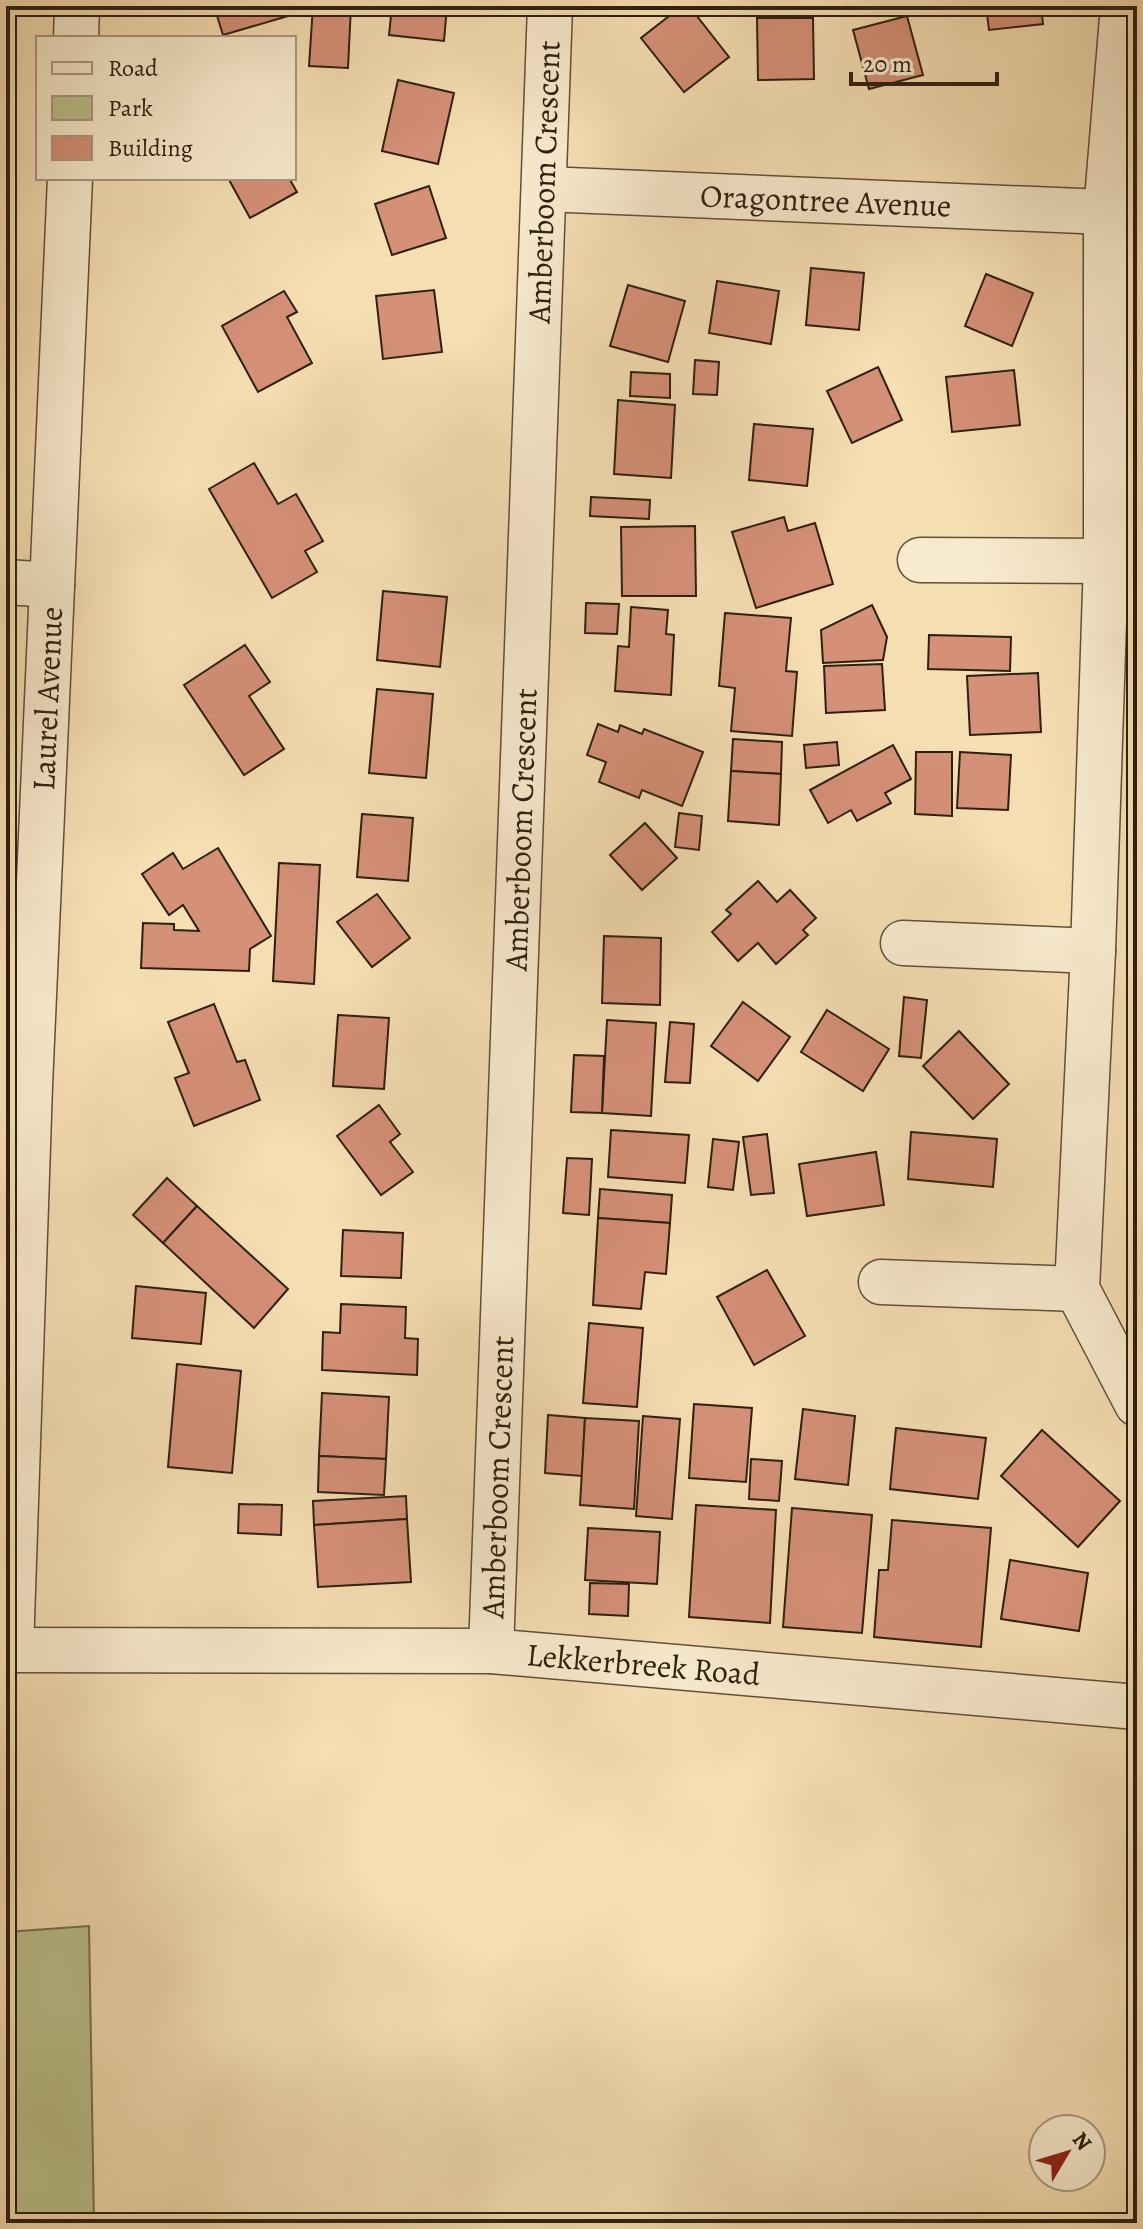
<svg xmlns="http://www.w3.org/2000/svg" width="1143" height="2229" font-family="Alegreya,serif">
	<rect width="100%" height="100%" fill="#f5deb2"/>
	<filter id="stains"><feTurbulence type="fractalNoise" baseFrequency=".0025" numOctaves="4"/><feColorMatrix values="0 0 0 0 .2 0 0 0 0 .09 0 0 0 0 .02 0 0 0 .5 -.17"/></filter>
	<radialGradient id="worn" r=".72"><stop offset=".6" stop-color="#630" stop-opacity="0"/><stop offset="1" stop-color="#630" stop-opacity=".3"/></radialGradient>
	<!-- green -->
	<polygon fill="#bbc18c" stroke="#74704e" stroke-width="2" points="89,1926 94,2223 6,2223 6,1932"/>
	<!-- building -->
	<g fill="#d59078" stroke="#2d2011" stroke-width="2">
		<polygon points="214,6 285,6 288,16 223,35"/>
		<polygon points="313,6 351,6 348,68 309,66"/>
		<polygon points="392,6 447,6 444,41 389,35"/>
		<polygon points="682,6 689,6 729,57 684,92 641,38"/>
		<polygon points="986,6 1041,6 1043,24 989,30"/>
		<polygon points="907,16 923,75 869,89 853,30"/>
		<polygon points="757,18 813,18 814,79 758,80"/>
		<polygon points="398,80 454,93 438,164 382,151"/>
		<polygon points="228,178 289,178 297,192 250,218"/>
		<polygon points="429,186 446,238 392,255 375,204"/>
		<polygon points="811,268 864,273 859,330 806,325"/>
		<polygon points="986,274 1033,293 1012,346 965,326"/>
		<polygon points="717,281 779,291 771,344 709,333"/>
		<polygon points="628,285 685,301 668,362 610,346"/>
		<polygon points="434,290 442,352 383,359 376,296"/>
		<polygon points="284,291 297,312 287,317 312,363 258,392 222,326"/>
		<polygon points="695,360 719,362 717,395 693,394"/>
		<polygon points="878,367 902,420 852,443 827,391"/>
		<polygon points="1014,370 1020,425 952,432 946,377"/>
		<polygon points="631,372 670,374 670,398 630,396"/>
		<polygon points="618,400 675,405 671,478 614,474"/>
		<polygon points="754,424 813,429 807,486 749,480"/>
		<polygon points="254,463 278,504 296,494 323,541 305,551 317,572 272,598 209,489"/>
		<polygon points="591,497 650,500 649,519 590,516"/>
		<polygon points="784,517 788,531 815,523 833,584 756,608 732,532"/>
		<polygon points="695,526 696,596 622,596 621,527"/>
		<polygon points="383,591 447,597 440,667 377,660"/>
		<polygon points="586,603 619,604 617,634 585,633"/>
		<polygon points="872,605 887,637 883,660 823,663 821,630"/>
		<polygon points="631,607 668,610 666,634 674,635 671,695 615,691 618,646 629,647"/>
		<polygon points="725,613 791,618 786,671 797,672 792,736 731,731 735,688 719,686"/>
		<polygon points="929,635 1011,637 1010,671 928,669"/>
		<polygon points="245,645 270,682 249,696 284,749 244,775 184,685"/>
		<polygon points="882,664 885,710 826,713 824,666"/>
		<polygon points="1038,673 1041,732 970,735 967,676"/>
		<polygon points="377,689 433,694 426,778 369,773"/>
		<polygon points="598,724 618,732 620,725 642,734 644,729 703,752 682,806 642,790 639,798 599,782 606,762 587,755"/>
		<polygon points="733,739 782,742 781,774 731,771"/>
		<polygon points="837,742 839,765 806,768 804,745"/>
		<polygon points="893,745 911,779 885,793 891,803 857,821 851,810 828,823 810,790"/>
		<polygon points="916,752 952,752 952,816 915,814"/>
		<polygon points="960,752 1011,755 1008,810 957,808"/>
		<polygon points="731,771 781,774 779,825 728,821"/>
		<polygon points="679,813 702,816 699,850 675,847"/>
		<polygon points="362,814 413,818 408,881 357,877"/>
		<polygon points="645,823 677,858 642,890 610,855"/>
		<polygon points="218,848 271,936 250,949 249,971 141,968 143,923 174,924 174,930 199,931 183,905 169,915 142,874 173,853 183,869"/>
		<polygon points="279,863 320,865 314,984 273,981"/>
		<polygon points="758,881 777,902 790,890 816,918 803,930 808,935 776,964 758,943 738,961 712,932 731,914 726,910"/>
		<polygon points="377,894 410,938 372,967 337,922"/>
		<polygon points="604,936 661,938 660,1005 602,1003"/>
		<polygon points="904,997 927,1000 921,1058 899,1056"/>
		<polygon points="743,1002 790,1037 758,1081 711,1046"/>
		<polygon points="214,1004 237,1062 245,1060 260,1100 194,1126 175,1078 189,1073 168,1022"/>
		<polygon points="827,1010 889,1049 863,1091 801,1052"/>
		<polygon points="338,1015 389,1018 384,1089 333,1086"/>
		<polygon points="607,1020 656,1023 651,1116 602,1113"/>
		<polygon points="670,1022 694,1024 690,1083 665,1082"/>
		<polygon points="959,1031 1009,1084 973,1119 923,1066"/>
		<polygon points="574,1055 604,1056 602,1113 571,1112"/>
		<polygon points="379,1105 400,1134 390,1142 413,1172 381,1195 337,1136"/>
		<polygon points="611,1130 689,1135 685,1183 608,1177"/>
		<polygon points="911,1132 997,1139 993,1187 908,1179"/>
		<polygon points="767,1134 774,1193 751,1195 743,1137"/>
		<polygon points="713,1139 739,1142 733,1190 708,1187"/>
		<polygon points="876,1152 884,1205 807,1216 799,1164"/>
		<polygon points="567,1158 592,1159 589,1215 563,1213"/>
		<polygon points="167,1178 197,1206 163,1243 133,1215"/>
		<polygon points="600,1189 672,1195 670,1223 598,1218"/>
		<polygon points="197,1206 288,1289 254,1328 163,1243"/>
		<polygon points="598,1218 670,1223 666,1274 645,1272 641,1309 593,1305"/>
		<polygon points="343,1230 403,1233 401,1278 341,1276"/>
		<polygon points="767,1270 805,1336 754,1365 717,1297"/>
		<polygon points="136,1286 206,1293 201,1344 132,1338"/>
		<polygon points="341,1304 406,1307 405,1338 418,1339 417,1375 322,1370 323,1332 340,1333"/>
		<polygon points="589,1323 643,1328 637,1407 583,1403"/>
		<polygon points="177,1364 241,1371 232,1473 168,1467"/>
		<polygon points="322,1393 389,1397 386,1459 319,1456"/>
		<polygon points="694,1404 752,1408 746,1482 689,1478"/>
		<polygon points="803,1409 855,1416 848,1485 795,1479"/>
		<polygon points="548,1415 585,1418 582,1476 545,1473"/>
		<polygon points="643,1416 680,1419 672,1519 636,1516"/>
		<polygon points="585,1418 639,1421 634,1509 580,1505"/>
		<polygon points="896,1428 986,1438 978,1499 890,1489"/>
		<polygon points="1042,1430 1120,1501 1078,1547 1001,1476"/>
		<polygon points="319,1456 386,1459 384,1495 318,1492"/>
		<polygon points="751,1459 782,1461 779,1501 749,1499"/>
		<polygon points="406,1496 407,1519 314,1525 313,1501"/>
		<polygon points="239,1504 282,1505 281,1535 238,1533"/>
		<polygon points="696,1505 776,1510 770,1623 689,1617"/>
		<polygon points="792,1508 872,1515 862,1633 783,1627"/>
		<polygon points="407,1519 411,1582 318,1587 314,1525"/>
		<polygon points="892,1520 991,1528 981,1647 874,1637 879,1570 888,1570"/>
		<polygon points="588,1528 660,1532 657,1584 585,1580"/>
		<polygon points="1010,1560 1088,1573 1079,1631 1001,1619"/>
		<polygon points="590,1583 629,1584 628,1616 589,1614"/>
	</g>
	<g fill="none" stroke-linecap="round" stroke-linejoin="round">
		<defs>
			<g id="minor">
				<polyline points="1123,6 1106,212 1106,561 1093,951 1077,1289 1137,1404"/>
				<polyline points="76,38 77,6"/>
				<path id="s1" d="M544 189 1106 212"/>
				<polyline points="920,560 1106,561"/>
				<polyline points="6,582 52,585"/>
				<polyline points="903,943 1093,951"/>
				<polyline points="881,1282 1077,1289"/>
				<path id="s2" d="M6 1650 491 1651 1137 1707"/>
				<path id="s3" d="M11 1650 30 1086 70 178"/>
				<path id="s4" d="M491 1651 550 6"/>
			</g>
		</defs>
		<!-- minor casing -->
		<use href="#minor" stroke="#5f5039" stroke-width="47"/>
		<!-- minor -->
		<use href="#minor" stroke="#f8eacd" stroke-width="44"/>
	</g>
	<g text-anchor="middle" stroke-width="8" stroke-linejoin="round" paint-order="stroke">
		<!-- street labels -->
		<g font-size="32" fill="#2d2011" stroke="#f8eacd">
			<text dy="11" stroke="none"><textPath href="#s4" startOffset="1470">Amberboom Crescent</textPath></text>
			<text dy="11" stroke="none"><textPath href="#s1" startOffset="282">Oragontree Avenue</textPath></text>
			<text dy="11" stroke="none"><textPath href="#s3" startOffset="952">Laurel Avenue</textPath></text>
			<text dy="11" stroke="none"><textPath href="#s4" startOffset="822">Amberboom Crescent</textPath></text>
			<text dy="11" stroke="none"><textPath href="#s4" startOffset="174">Amberboom Crescent</textPath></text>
			<text dy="11" stroke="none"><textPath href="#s2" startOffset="638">Lekkerbreek Road</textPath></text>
		</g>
	</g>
	<!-- margin -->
	<rect width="1143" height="2229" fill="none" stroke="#f5deb2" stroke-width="32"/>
	<rect x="8" y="8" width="1127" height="2213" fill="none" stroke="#2d2011" stroke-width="4"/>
	<rect x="16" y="16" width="1111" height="2197" fill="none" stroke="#2d2011" stroke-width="2"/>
	<!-- legend -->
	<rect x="36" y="36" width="260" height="144" fill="#f8eacd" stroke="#a79982" stroke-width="2"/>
	<rect x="52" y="62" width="40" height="12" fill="#f8eacd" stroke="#a79982" stroke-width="2"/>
	<text x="108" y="76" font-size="24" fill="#2d2011">Road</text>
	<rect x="52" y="96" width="40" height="24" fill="#bbc18c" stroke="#a79982" stroke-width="2"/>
	<text x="108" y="116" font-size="24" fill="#2d2011">Park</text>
	<rect x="52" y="136" width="40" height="24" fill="#d59078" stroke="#a79982" stroke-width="2"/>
	<text x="108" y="156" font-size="24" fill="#2d2011">Building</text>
	<!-- north arrow -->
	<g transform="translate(1067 2153) rotate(52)"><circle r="38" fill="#f8eacd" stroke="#a79982" stroke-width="2"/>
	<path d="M0-6L14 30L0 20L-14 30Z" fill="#8f2418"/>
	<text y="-12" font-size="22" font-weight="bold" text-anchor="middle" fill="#2d2011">N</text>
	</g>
	<!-- scale -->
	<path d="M851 72v12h146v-12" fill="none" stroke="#2d2011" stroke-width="4"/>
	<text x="863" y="72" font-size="24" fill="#2d2011" stroke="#f8eacd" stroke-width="6" paint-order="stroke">20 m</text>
	<rect width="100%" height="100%" filter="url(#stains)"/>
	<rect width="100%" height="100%" fill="url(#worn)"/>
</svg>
